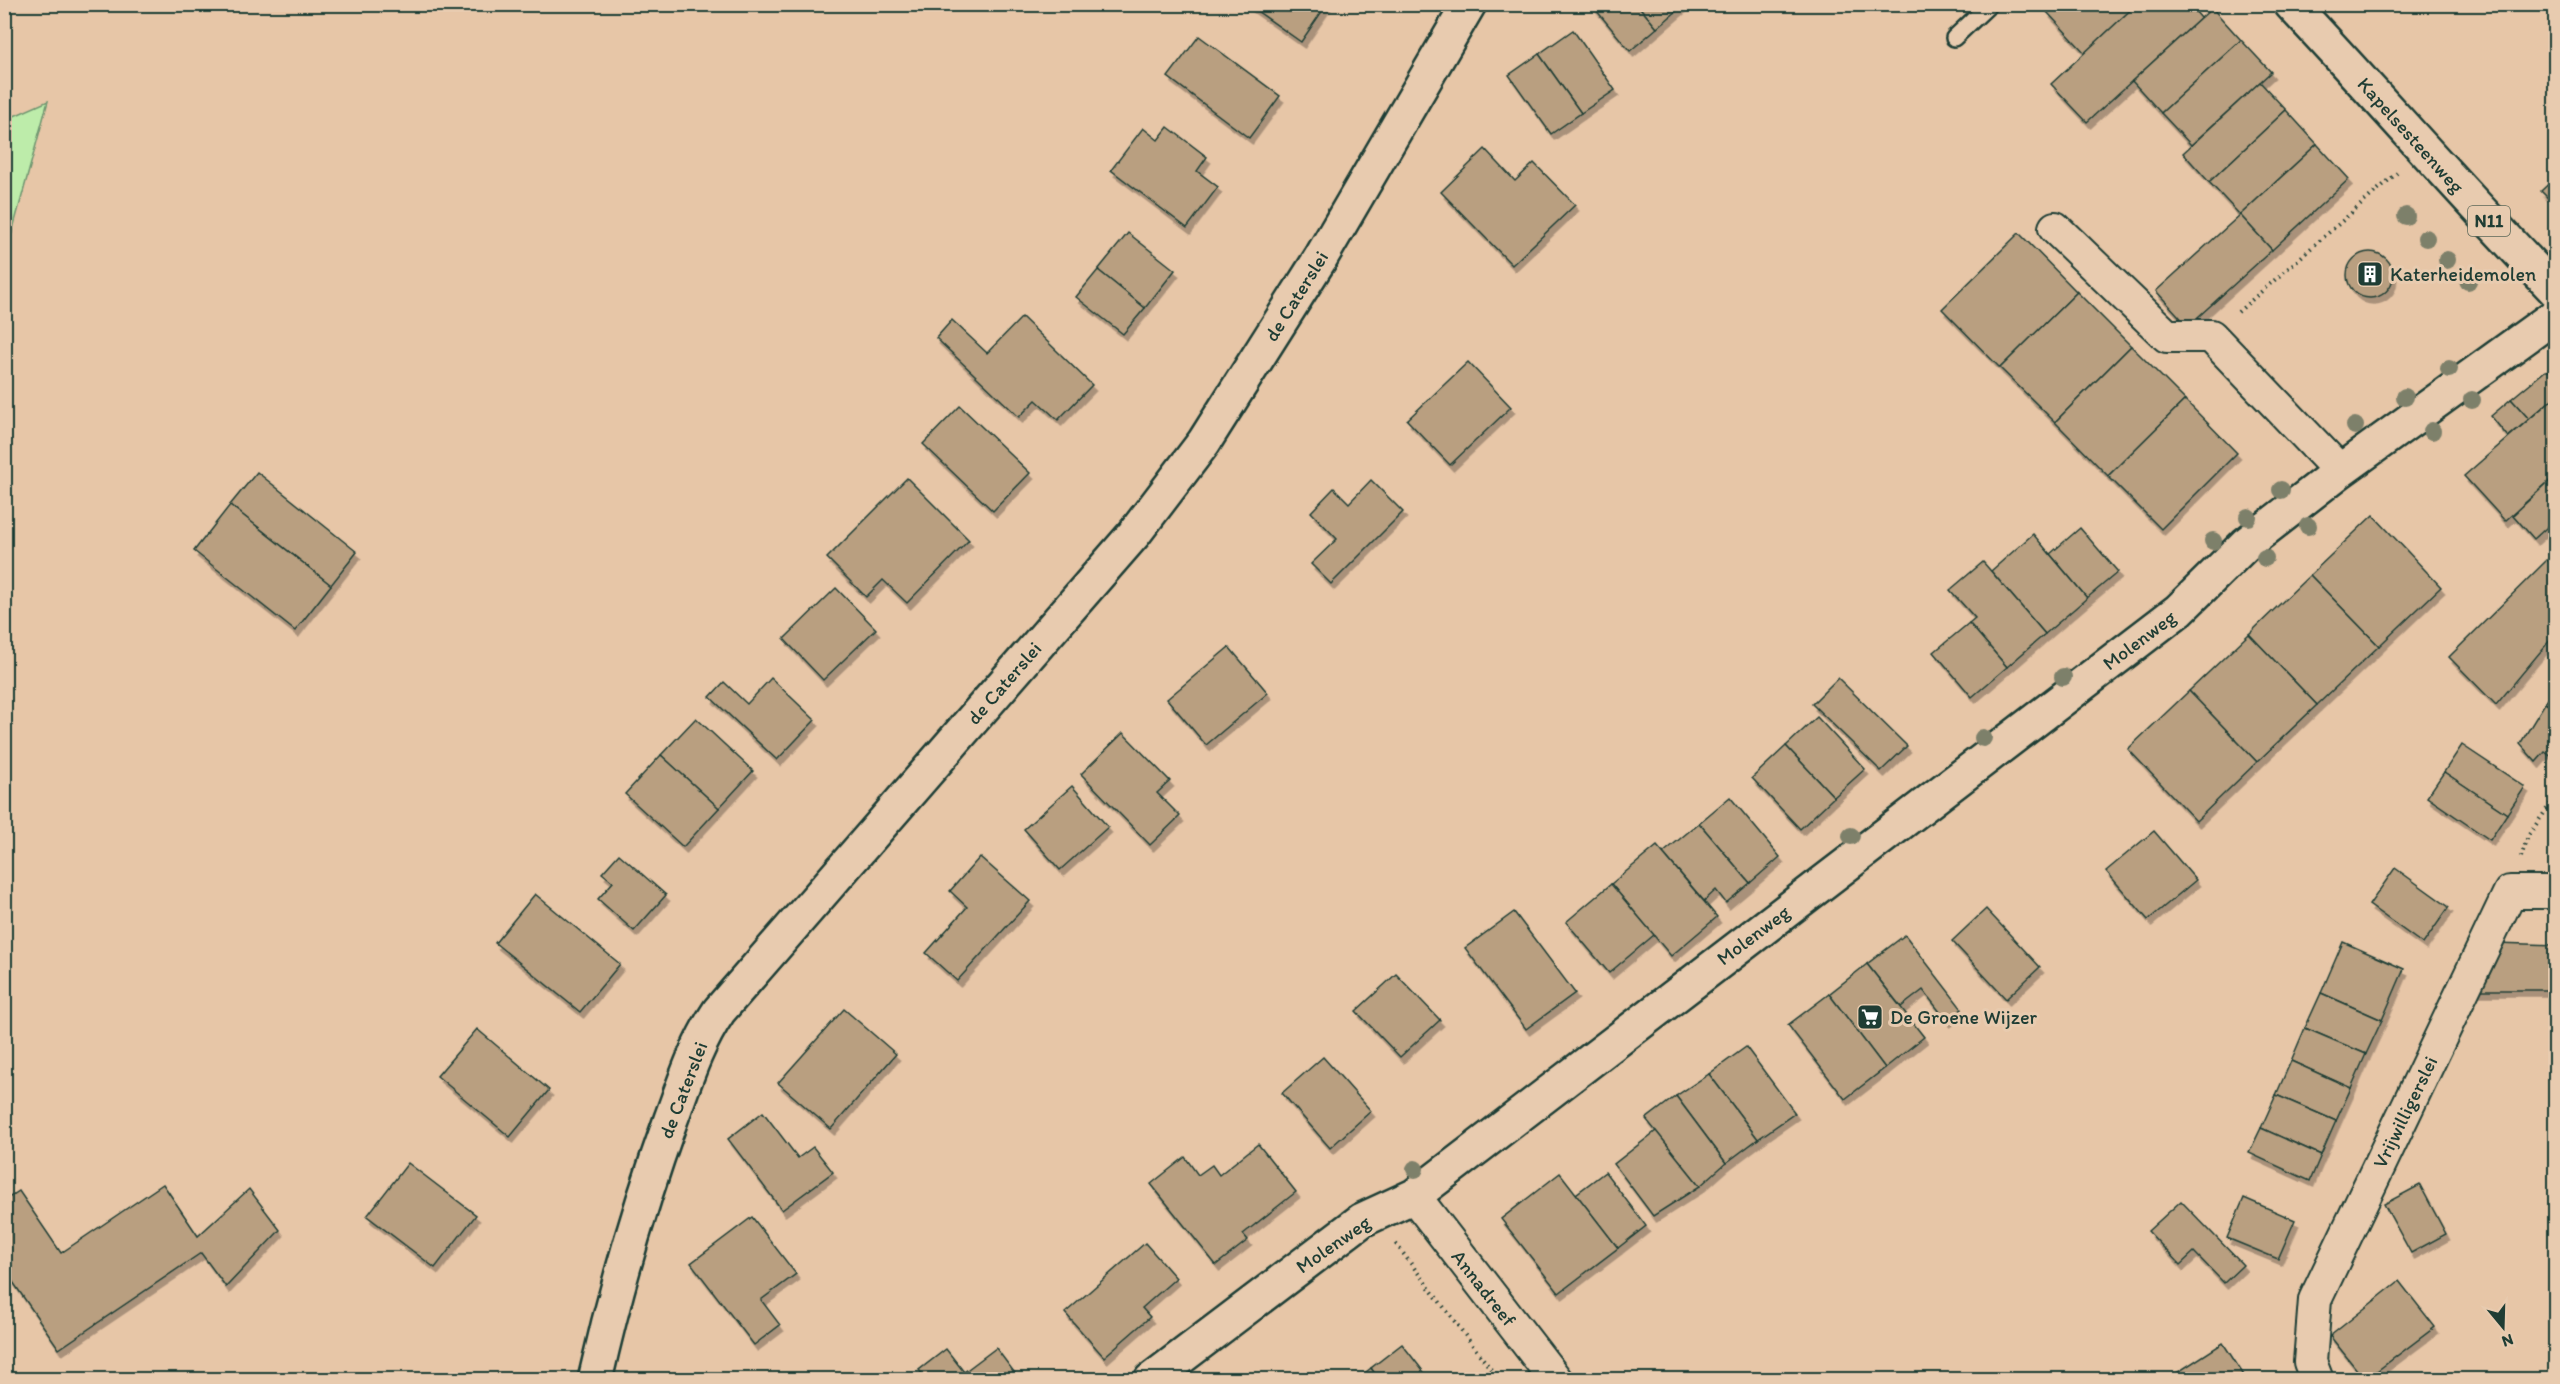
<svg xmlns="http://www.w3.org/2000/svg" width="2560" height="1384" font-family="Itim,sans-serif">
	<defs>
		<filter id="shadow"><feDropShadow dx="3.5" dy="6" stdDeviation="0" flood-color="#0004"/></filter>
	</defs>
	<rect width="100%" height="100%" fill="#e7c6a7"/>
	<filter id="ink" filterUnits="userSpaceOnUse"><feTurbulence type="fractalNoise" baseFrequency=".0167" numOctaves="2"/><feDisplacementMap in="SourceGraphic" scale="12" xChannelSelector="R" yChannelSelector="G"/><feConvolveMatrix kernelMatrix="1 2 1 2 8 2 1 2 1" color-interpolation-filters="sRGB"/></filter>
	<g filter="url(#ink)">
		<!-- green -->
		<polygon fill="#bdecaa" stroke="#6e946f" stroke-width="1.5" points="48,101 5,258 5,120"/>
		<!-- building -->
		<g fill="#b99f80" stroke="#1f3d34" stroke-width="1.5" filter="url(#shadow)">
			<polygon points="1247,4 1327,4 1301,42"/>
			<polygon points="1591,4 1637,4 1657,28 1630,51"/>
			<polygon points="1637,4 1685,4 1657,28"/>
			<polygon points="2055,4 2137,4 2085,53 2047,12"/>
			<polygon points="2137,4 2189,4 2201,18 2087,122 2051,84"/>
			<polygon points="2212,8 2241,40 2161,113 2132,81"/>
			<polygon points="1573,30 1615,90 1581,113 1539,54"/>
			<polygon points="1199,36 1280,96 1249,138 1168,77"/>
			<polygon points="2241,40 2271,72 2191,145 2161,113"/>
			<polygon points="1539,54 1581,113 1551,134 1509,75"/>
			<polygon points="2260,82 2286,110 2209,182 2183,153"/>
			<polygon points="2286,110 2317,144 2240,215 2209,182"/>
			<polygon points="1168,127 1207,157 1197,171 1218,187 1187,228 1111,170 1143,128 1158,140"/>
			<polygon points="2317,144 2349,179 2272,250 2240,215"/>
			<polygon points="1485,149 1515,181 1534,163 1575,205 1512,265 1441,192"/>
			<polygon points="2556,177 2556,206 2541,191"/>
			<polygon points="2240,215 2272,250 2188,326 2156,291"/>
			<polygon points="1128,233 1175,270 1145,308 1098,270"/>
			<polygon points="2019,233 2077,292 2000,368 1942,309"/>
			<circle cx="2370" cy="275" r="23"/>
			<polygon points="1098,270 1145,308 1123,334 1076,297"/>
			<polygon points="2077,292 2131,346 2055,422 2000,368"/>
			<polygon points="1022,317 1092,385 1058,420 1036,400 1019,417 936,338 952,320 987,353"/>
			<polygon points="2131,346 2185,400 2108,476 2055,422"/>
			<polygon points="1468,362 1511,407 1450,465 1407,420"/>
			<polygon points="2545,371 2556,371 2556,396 2529,419 2511,399"/>
			<polygon points="2556,396 2556,475 2505,521 2464,476"/>
			<polygon points="2511,399 2529,419 2508,437 2491,416"/>
			<polygon points="2185,400 2237,453 2161,529 2108,476"/>
			<polygon points="960,406 1030,473 993,511 923,444"/>
			<polygon points="257,472 357,552 331,585 230,505"/>
			<polygon points="2556,475 2556,519 2534,539 2513,515"/>
			<polygon points="907,478 969,540 907,603 883,580 866,597 827,558"/>
			<polygon points="1371,480 1403,512 1331,584 1311,564 1337,539 1311,512 1334,488 1349,503"/>
			<polygon points="230,505 331,585 295,631 194,551"/>
			<polygon points="2373,515 2441,587 2379,646 2310,575"/>
			<polygon points="2080,528 2118,572 2087,598 2050,554"/>
			<polygon points="2033,534 2087,598 2045,634 1991,571"/>
			<polygon points="2547,560 2556,569 2556,633 2496,705 2449,657"/>
			<polygon points="1983,562 2045,634 2007,667 1969,623 1975,618 1950,590"/>
			<polygon points="2310,575 2379,646 2317,705 2249,634"/>
			<polygon points="836,588 876,629 823,680 784,639"/>
			<polygon points="1969,623 2007,667 1972,697 1934,652"/>
			<polygon points="2249,634 2317,705 2257,762 2189,691"/>
			<polygon points="1229,647 1268,693 1206,745 1167,699"/>
			<polygon points="771,678 815,720 777,760 710,697 724,682 747,704"/>
			<polygon points="1838,678 1907,746 1881,771 1812,704"/>
			<polygon points="2556,688 2556,710 2545,703"/>
			<polygon points="2189,691 2257,762 2196,821 2128,749"/>
			<polygon points="2545,703 2556,710 2556,760 2545,752 2536,762 2520,744"/>
			<polygon points="1817,717 1865,769 1834,797 1786,746"/>
			<polygon points="696,718 753,771 719,808 661,755"/>
			<polygon points="1123,733 1170,781 1157,793 1180,816 1150,845 1081,774"/>
			<polygon points="2462,745 2525,787 2507,814 2444,772"/>
			<polygon points="1786,746 1834,797 1800,829 1752,778"/>
			<polygon points="661,755 719,808 683,847 625,794"/>
			<polygon points="2444,772 2507,814 2490,840 2427,797"/>
			<polygon points="1072,786 1108,827 1060,870 1024,829"/>
			<polygon points="1730,797 1780,857 1750,883 1699,823"/>
			<polygon points="1699,823 1750,883 1726,903 1716,890 1704,901 1663,853"/>
			<polygon points="2154,831 2196,880 2148,920 2106,871"/>
			<polygon points="1657,846 1717,917 1671,956 1611,884"/>
			<polygon points="619,854 666,895 634,931 598,899 613,882 602,873"/>
			<polygon points="980,857 1030,901 957,981 926,953 967,907 950,891"/>
			<polygon points="2395,868 2449,907 2423,944 2369,905"/>
			<polygon points="1611,884 1654,935 1609,973 1566,922"/>
			<polygon points="535,894 620,964 580,1012 495,943"/>
			<polygon points="1986,909 2040,967 2006,999 1952,941"/>
			<polygon points="1514,912 1575,993 1526,1029 1465,948"/>
			<polygon points="1905,935 1962,1009 1947,1021 1923,990 1901,1007 1867,964"/>
			<polygon points="2343,942 2404,969 2382,1020 2321,993"/>
			<polygon points="2496,943 2556,945 2556,990 2473,990"/>
			<polygon points="1867,964 1924,1037 1885,1068 1829,994"/>
			<polygon points="1396,974 1440,1020 1400,1057 1356,1011"/>
			<polygon points="2321,993 2382,1020 2366,1054 2305,1028"/>
			<polygon points="1829,994 1885,1068 1845,1099 1788,1025"/>
			<polygon points="844,1009 896,1054 831,1129 778,1083"/>
			<polygon points="2305,1028 2366,1054 2351,1088 2291,1061"/>
			<polygon points="477,1029 549,1090 510,1137 437,1076"/>
			<polygon points="1746,1047 1795,1113 1758,1139 1709,1074"/>
			<polygon points="1323,1057 1371,1111 1330,1148 1282,1093"/>
			<polygon points="2291,1061 2351,1088 2336,1121 2276,1095"/>
			<polygon points="1709,1074 1758,1139 1726,1163 1676,1096"/>
			<polygon points="2276,1095 2336,1121 2321,1155 2261,1128"/>
			<polygon points="1676,1096 1726,1163 1700,1186 1646,1119"/>
			<polygon points="763,1112 798,1158 813,1147 833,1172 782,1210 728,1139"/>
			<polygon points="2261,1128 2321,1155 2310,1181 2249,1153"/>
			<polygon points="1656,1131 1700,1186 1653,1216 1614,1164"/>
			<polygon points="1258,1144 1296,1192 1243,1234 1248,1240 1216,1265 1151,1184 1185,1157 1198,1175 1212,1165 1219,1175"/>
			<polygon points="408,1163 476,1215 435,1268 367,1216"/>
			<polygon points="1605,1172 1646,1226 1618,1248 1576,1194"/>
			<polygon points="1560,1173 1618,1248 1559,1293 1501,1219"/>
			<polygon points="163,1184 198,1236 249,1189 280,1230 226,1287 201,1253 59,1349 4,1269 4,1201 19,1191 61,1253"/>
			<polygon points="2420,1185 2446,1234 2411,1253 2384,1204"/>
			<polygon points="2244,1198 2295,1220 2278,1259 2227,1238"/>
			<polygon points="2181,1201 2243,1265 2224,1283 2194,1252 2180,1265 2148,1231"/>
			<polygon points="752,1217 796,1274 761,1300 780,1325 754,1345 691,1263"/>
			<polygon points="1145,1243 1176,1278 1142,1308 1150,1317 1104,1357 1065,1313"/>
			<polygon points="2399,1281 2435,1327 2365,1380 2330,1336"/>
			<polygon points="2223,1343 2247,1380 2179,1380 2175,1374"/>
			<polygon points="1402,1344 1430,1380 1379,1380 1371,1368"/>
			<polygon points="996,1348 1020,1380 927,1380 919,1370 946,1349 964,1372"/>
			<polygon points="1371,1368 1379,1380 1356,1380"/>
		</g>
		<g fill="none" stroke-linecap="round" stroke-linejoin="round">
			<defs>
				<polyline id="service" points="1954,38 1990,4"/>
				<g id="minor">
					<polyline points="2055,228 2167,336 2211,336 2340,471"/>
					<polyline points="1414,1196 1556,1380"/>
					<polyline points="2317,1380 2310,1362 2315,1300 2510,892 2556,892"/>
				</g>
				<g id="tertiary">
					<path d="M595 1380C615 1291 640 1205 671 1119 685 1081 696 1045 719 1011L1134 534 1204 442 1320 259 1469 4"/>
					<polyline points="1151,1380 1362,1220 1414,1196 2179,610 2246,544 2340,471 2556,315"/>
				</g>
				<path id="primary" d="M2291 4C2380 99 2465 197 2556 291"/>
			</defs>
			<!-- service casing -->
			<use href="#service" stroke="#1f3d34" stroke-width="20"/>
			<!-- minor casing -->
			<use href="#minor" stroke="#1f3d34" stroke-width="36"/>
			<!-- tertiary casing -->
			<use href="#tertiary" stroke="#1f3d34" stroke-width="38"/>
			<!-- primary casing -->
			<use href="#primary" stroke="#1f3d34" stroke-width="38"/>
			<!-- path -->
			<g stroke="#1f3d34" stroke-width="4" stroke-dasharray="1.5 4.5" stroke-linecap="butt">
				<polyline points="2238,312 2397,173"/>
				<polyline points="2521,857 2528,836 2556,796"/>
				<polyline points="1396,1244 1499,1380"/>
			</g>
			<!-- service -->
			<use href="#service" stroke="#e8cbaf" stroke-width="15"/>
			<!-- minor -->
			<use href="#minor" stroke="#e8cbaf" stroke-width="32"/>
			<!-- tertiary -->
			<use href="#tertiary" stroke="#e8cbaf" stroke-width="33"/>
			<!-- primary -->
			<use href="#primary" stroke="#e8cbaf" stroke-width="33"/>
		</g>
		<!-- trees -->
		<g fill="#7d806b">
			<circle cx="2406" cy="216" r="9"/>
			<circle cx="2426" cy="238" r="9"/>
			<circle cx="2447" cy="260" r="9"/>
			<circle cx="2468" cy="281" r="9"/>
			<circle cx="2449" cy="369" r="9"/>
			<circle cx="2405" cy="397" r="9"/>
			<circle cx="2472" cy="400" r="9"/>
			<circle cx="2355" cy="426" r="9"/>
			<circle cx="2432" cy="431" r="9"/>
			<circle cx="2281" cy="490" r="9"/>
			<circle cx="2248" cy="517" r="9"/>
			<circle cx="2308" cy="526" r="9"/>
			<circle cx="2213" cy="541" r="9"/>
			<circle cx="2265" cy="558" r="9"/>
			<circle cx="2063" cy="677" r="9"/>
			<circle cx="1983" cy="738" r="9"/>
			<circle cx="1851" cy="836" r="9"/>
			<circle cx="1415" cy="1169" r="9"/>
		</g>
	</g>
	<!-- icons -->
	<defs>
		<symbol id="building-square" viewBox="-11 -11 22 22"><rect x="-9" y="-9" width="18" height="18" rx="4" fill="#1f3d34" stroke="#e8cbaf"/><path d="M-4-6H4V6H1V3H-1V6H-4ZM-2.5-4.3h1.7v1.8h-1.7ZM.8-4.3h1.7v1.8H.8ZM-2.5-1h1.7V.8h-1.7ZM.8-1h1.7V.8H.8Z" fill="#fff"/></symbol>
		<symbol id="supermarket-square" viewBox="-11 -11 22 22"><rect x="-9" y="-9" width="18" height="18" rx="4" fill="#1f3d34" stroke="#e8cbaf"/><path d="M-6-5.5h2.5l.6 2H6L4.5 2H-2.5L-4.4-4H-6ZM-1.5 3.2a1.3 1.3 0 1 0 .1 0ZM3 3.2a1.3 1.3 0 1 0 .1 0Z" fill="#fff"/></symbol>
	</defs>
	<g fill-rule="evenodd">
		<use href="#building-square" x="2355" y="259" width="30" height="30"/>
		<use href="#supermarket-square" x="1855" y="1002" width="30" height="30"/>
	</g>
	<g text-anchor="middle" stroke-width="6" stroke-linejoin="round" paint-order="stroke">
		<!-- shield labels -->
		<rect fill="#e8cbaf" stroke="#5b6859" stroke-width="1.5" x="2468" y="206" width="42" height="30" rx="4.5"/>
		<g font-size="18" font-weight="bold" fill="#1f3d34">
			<text x="2489" y="227">N11</text>
		</g>
		<!-- street labels -->
		<g font-size="20" fill="#1f3d34" stroke="#e8cbaf">
			<text transform="translate(2411 135) rotate(48)" y="7">Kapelsesteenweg</text>
			<text transform="translate(1296 296) rotate(-58)" y="7">de Caterslei</text>
			<text transform="translate(2139 640) rotate(-37)" y="7">Molenweg</text>
			<text transform="translate(1004 683) rotate(-49)" y="7">de Caterslei</text>
			<text transform="translate(1753 935) rotate(-37)" y="7">Molenweg</text>
			<text transform="translate(683 1090) rotate(-69)" y="7">de Caterslei</text>
			<text transform="translate(2405 1112) rotate(-64)" y="7">Vrijwilligerslei</text>
			<text transform="translate(1333 1244) rotate(-35)" y="7">Molenweg</text>
			<text transform="translate(1484 1288) rotate(52)" y="7">Annadreef</text>
		</g>
		<!-- poi labels -->
		<g font-size="20" fill="#1f3d34" stroke="#e8cbaf" text-anchor="start">
			<text x="2390" y="281">Katerheidemolen</text>
			<text x="1890" y="1024">De Groene Wijzer</text>
		</g>
	</g>
	<!-- margin -->
	<rect width="2560" height="1384" fill="none" stroke="#e8cbaf" stroke-width="24"/>
	<rect x="12" y="12" width="2536" height="1360" fill="none" stroke="#1f3d34" stroke-width="2" filter="url(#ink)"/>
	<!-- north arrow -->
	<g transform="translate(2503 1327) rotate(161)" stroke="#e8cbaf" stroke-width="4.5" paint-order="stroke">
	<path d="M0-4.5L10 22L0 15L-10 22Z" fill="#1f3d34"/>
	<text y="-9" font-size="16" font-weight="bold" text-anchor="middle" fill="#1f3d34">N</text>
	</g>
</svg>
